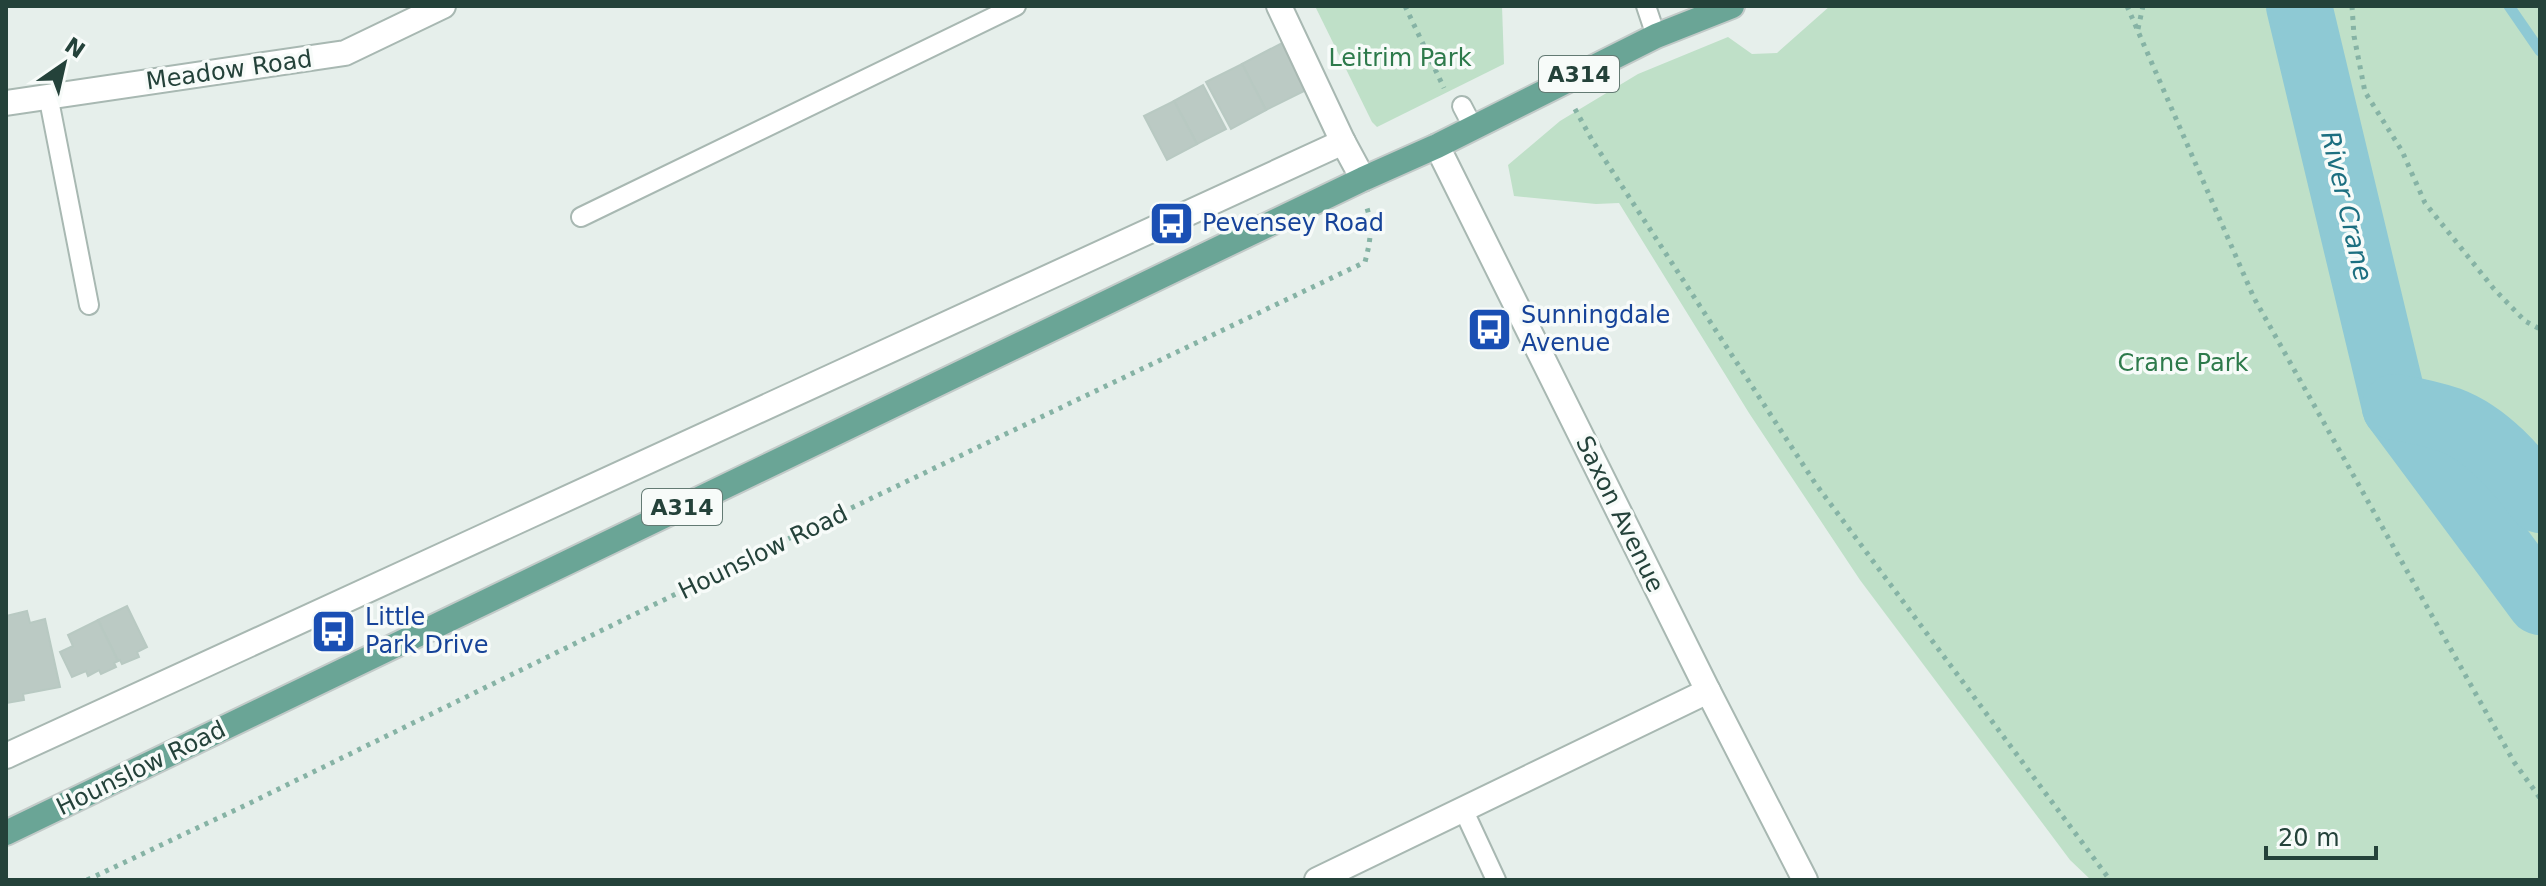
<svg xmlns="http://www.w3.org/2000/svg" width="2546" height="886" font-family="'DejaVu Sans',sans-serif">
	<rect width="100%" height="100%" fill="#e6efeb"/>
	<!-- green -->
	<g fill="#bfe0c8">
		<polygon points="1315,6 1502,6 1504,64 1377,127 1372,122"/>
		<polygon points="1830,6 2540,6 2540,880 2091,880 2070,860 1860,580 1749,413 1619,203 1596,204 1514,196 1508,165 1560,121 1638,74 1728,37 1752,54 1777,53"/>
	</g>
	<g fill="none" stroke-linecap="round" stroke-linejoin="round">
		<!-- stream -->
		<polyline stroke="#8ec9d4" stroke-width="11" points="2509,6 2540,51"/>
		<!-- river -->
		<g stroke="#8ec9d4" stroke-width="66">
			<polyline points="2299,6 2395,407 2540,602"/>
			<path d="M2395 407C2413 410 2432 414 2450 420 2487 434 2517 469 2540 500"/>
		</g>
	</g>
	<!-- building -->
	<g fill="#bbcac4" stroke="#b8c9c2" stroke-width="2">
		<polygon points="1282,43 1306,90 1266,110 1242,64"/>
		<polygon points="1242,64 1266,110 1231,129 1206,82"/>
		<polygon points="1203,85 1226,129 1197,144 1174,101"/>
		<polygon points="1174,101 1197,144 1167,160 1144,116"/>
		<polygon points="127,606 147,647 137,652 139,657 122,664 120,660 118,661 98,620"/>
		<polygon points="27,611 30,623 45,619 60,687 23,694 24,700 6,703 6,616"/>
		<polygon points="98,620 118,661 114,663 116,667 101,674 99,670 88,676 86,671 72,677 60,652 73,646 68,635"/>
	</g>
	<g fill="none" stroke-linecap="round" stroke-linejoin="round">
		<defs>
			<g id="lane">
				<polyline points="1646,6 1656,36"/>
				<polyline points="48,95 89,305"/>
				<polyline points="1462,106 1473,127"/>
				<polyline points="581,217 1016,6"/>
				<polyline points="1463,809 1496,880"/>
			</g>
			<g id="street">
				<polyline points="1279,6 1343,142 1363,179"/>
				<polyline points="6,103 345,53 443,6"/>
				<polyline points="1437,146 1708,691 1805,880"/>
				<polyline points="6,756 1343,142"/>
				<polyline points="1317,880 1708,691"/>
			</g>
			<polyline id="primary" points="6,833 1363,179 1437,146 1656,36 1732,6"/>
		</defs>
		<!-- lane casing -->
		<use href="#lane" stroke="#a8b8b2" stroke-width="22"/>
		<!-- street casing -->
		<use href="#street" stroke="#a8b8b2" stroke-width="28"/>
		<!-- primary casing -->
		<use href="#primary" stroke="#c2cac8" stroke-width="28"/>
		<!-- path -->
		<g stroke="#86b3a5" stroke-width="5" stroke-dasharray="4 6" stroke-linecap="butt">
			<polyline points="1405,6 1444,88"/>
			<polyline points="2127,6 2254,298 2514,762 2540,798"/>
			<polyline points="2352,6 2354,36 2365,92 2402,151 2425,203 2494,289 2525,321 2540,329"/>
			<polyline points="2138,29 2143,6"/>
			<polyline points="1575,109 1592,140 1815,483 2110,880"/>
			<path d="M87 880 248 804 847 510 1365 262C1370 243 1373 227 1367 208"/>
		</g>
		<!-- lane -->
		<use href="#lane" stroke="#fff" stroke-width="18"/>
		<!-- street -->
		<use href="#street" stroke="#fff" stroke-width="24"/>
		<!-- primary -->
		<use href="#primary" stroke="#6aa596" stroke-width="24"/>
	</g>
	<!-- icons -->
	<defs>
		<symbol id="bus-square" viewBox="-11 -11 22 22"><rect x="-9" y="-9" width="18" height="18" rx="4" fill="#1a4fb4" stroke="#f7fbf9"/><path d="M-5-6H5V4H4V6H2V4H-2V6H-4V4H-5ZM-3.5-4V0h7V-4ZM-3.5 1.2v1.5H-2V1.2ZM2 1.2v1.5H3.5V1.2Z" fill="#fff"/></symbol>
	</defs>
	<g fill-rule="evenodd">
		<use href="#bus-square" x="1146" y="198" width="51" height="51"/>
		<use href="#bus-square" x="1464" y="304" width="51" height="51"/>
		<use href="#bus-square" x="308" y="606" width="51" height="51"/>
	</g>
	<g text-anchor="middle" stroke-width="7" stroke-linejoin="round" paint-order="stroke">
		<!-- shield labels -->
		<g fill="#f7fbf9" stroke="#637a73" stroke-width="2">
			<rect x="1539" y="56" width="80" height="36" rx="6"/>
			<rect x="642" y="489" width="80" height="36" rx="6"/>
		</g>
		<g font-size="22" font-weight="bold" fill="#24423a">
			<text x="1579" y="82">A314</text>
			<text x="682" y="515">A314</text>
		</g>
		<!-- park labels -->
		<g font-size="24" fill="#2d7a4b" stroke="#f7fbf9">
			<text x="1400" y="66">Leitrim Park</text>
			<text x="2183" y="371">Crane Park</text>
		</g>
		<!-- street labels -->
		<g font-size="24" fill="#24423a" stroke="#f7fbf9">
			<text transform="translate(229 70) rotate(-8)" y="8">Meadow Road</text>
			<text transform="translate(1620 514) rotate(64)" y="8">Saxon Avenue</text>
			<text transform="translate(763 552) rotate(-26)" y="8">Hounslow Road</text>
			<text transform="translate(141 768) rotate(-26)" y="8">Hounslow Road</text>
		</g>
		<!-- transit labels -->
		<g font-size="24" fill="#164399" stroke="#f7fbf9" text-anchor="start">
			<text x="1202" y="231">Pevensey Road</text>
			<text x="1521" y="323">Sunningdale<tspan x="1521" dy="28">Avenue</tspan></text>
			<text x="365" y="625">Little<tspan x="365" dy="28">Park Drive</tspan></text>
		</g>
		<!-- water labels -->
		<g font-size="26" font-style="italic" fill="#1c6f80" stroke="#f7fbf9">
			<text transform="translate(2347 206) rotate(77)" y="9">River Crane</text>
		</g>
	</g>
	<!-- border -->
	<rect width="2546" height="886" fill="none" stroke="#24423a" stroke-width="16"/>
	<!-- north arrow -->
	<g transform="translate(64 64) rotate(34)" stroke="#f7fbf9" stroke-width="6" paint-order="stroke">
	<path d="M0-6L14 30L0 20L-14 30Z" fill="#24423a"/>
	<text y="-12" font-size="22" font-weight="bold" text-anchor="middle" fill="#24423a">N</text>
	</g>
	<!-- scale -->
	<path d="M2266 846v12h110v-12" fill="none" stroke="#24423a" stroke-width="4"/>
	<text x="2278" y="846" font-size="24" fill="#24423a" stroke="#f7fbf9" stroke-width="6" paint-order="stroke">20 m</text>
</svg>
